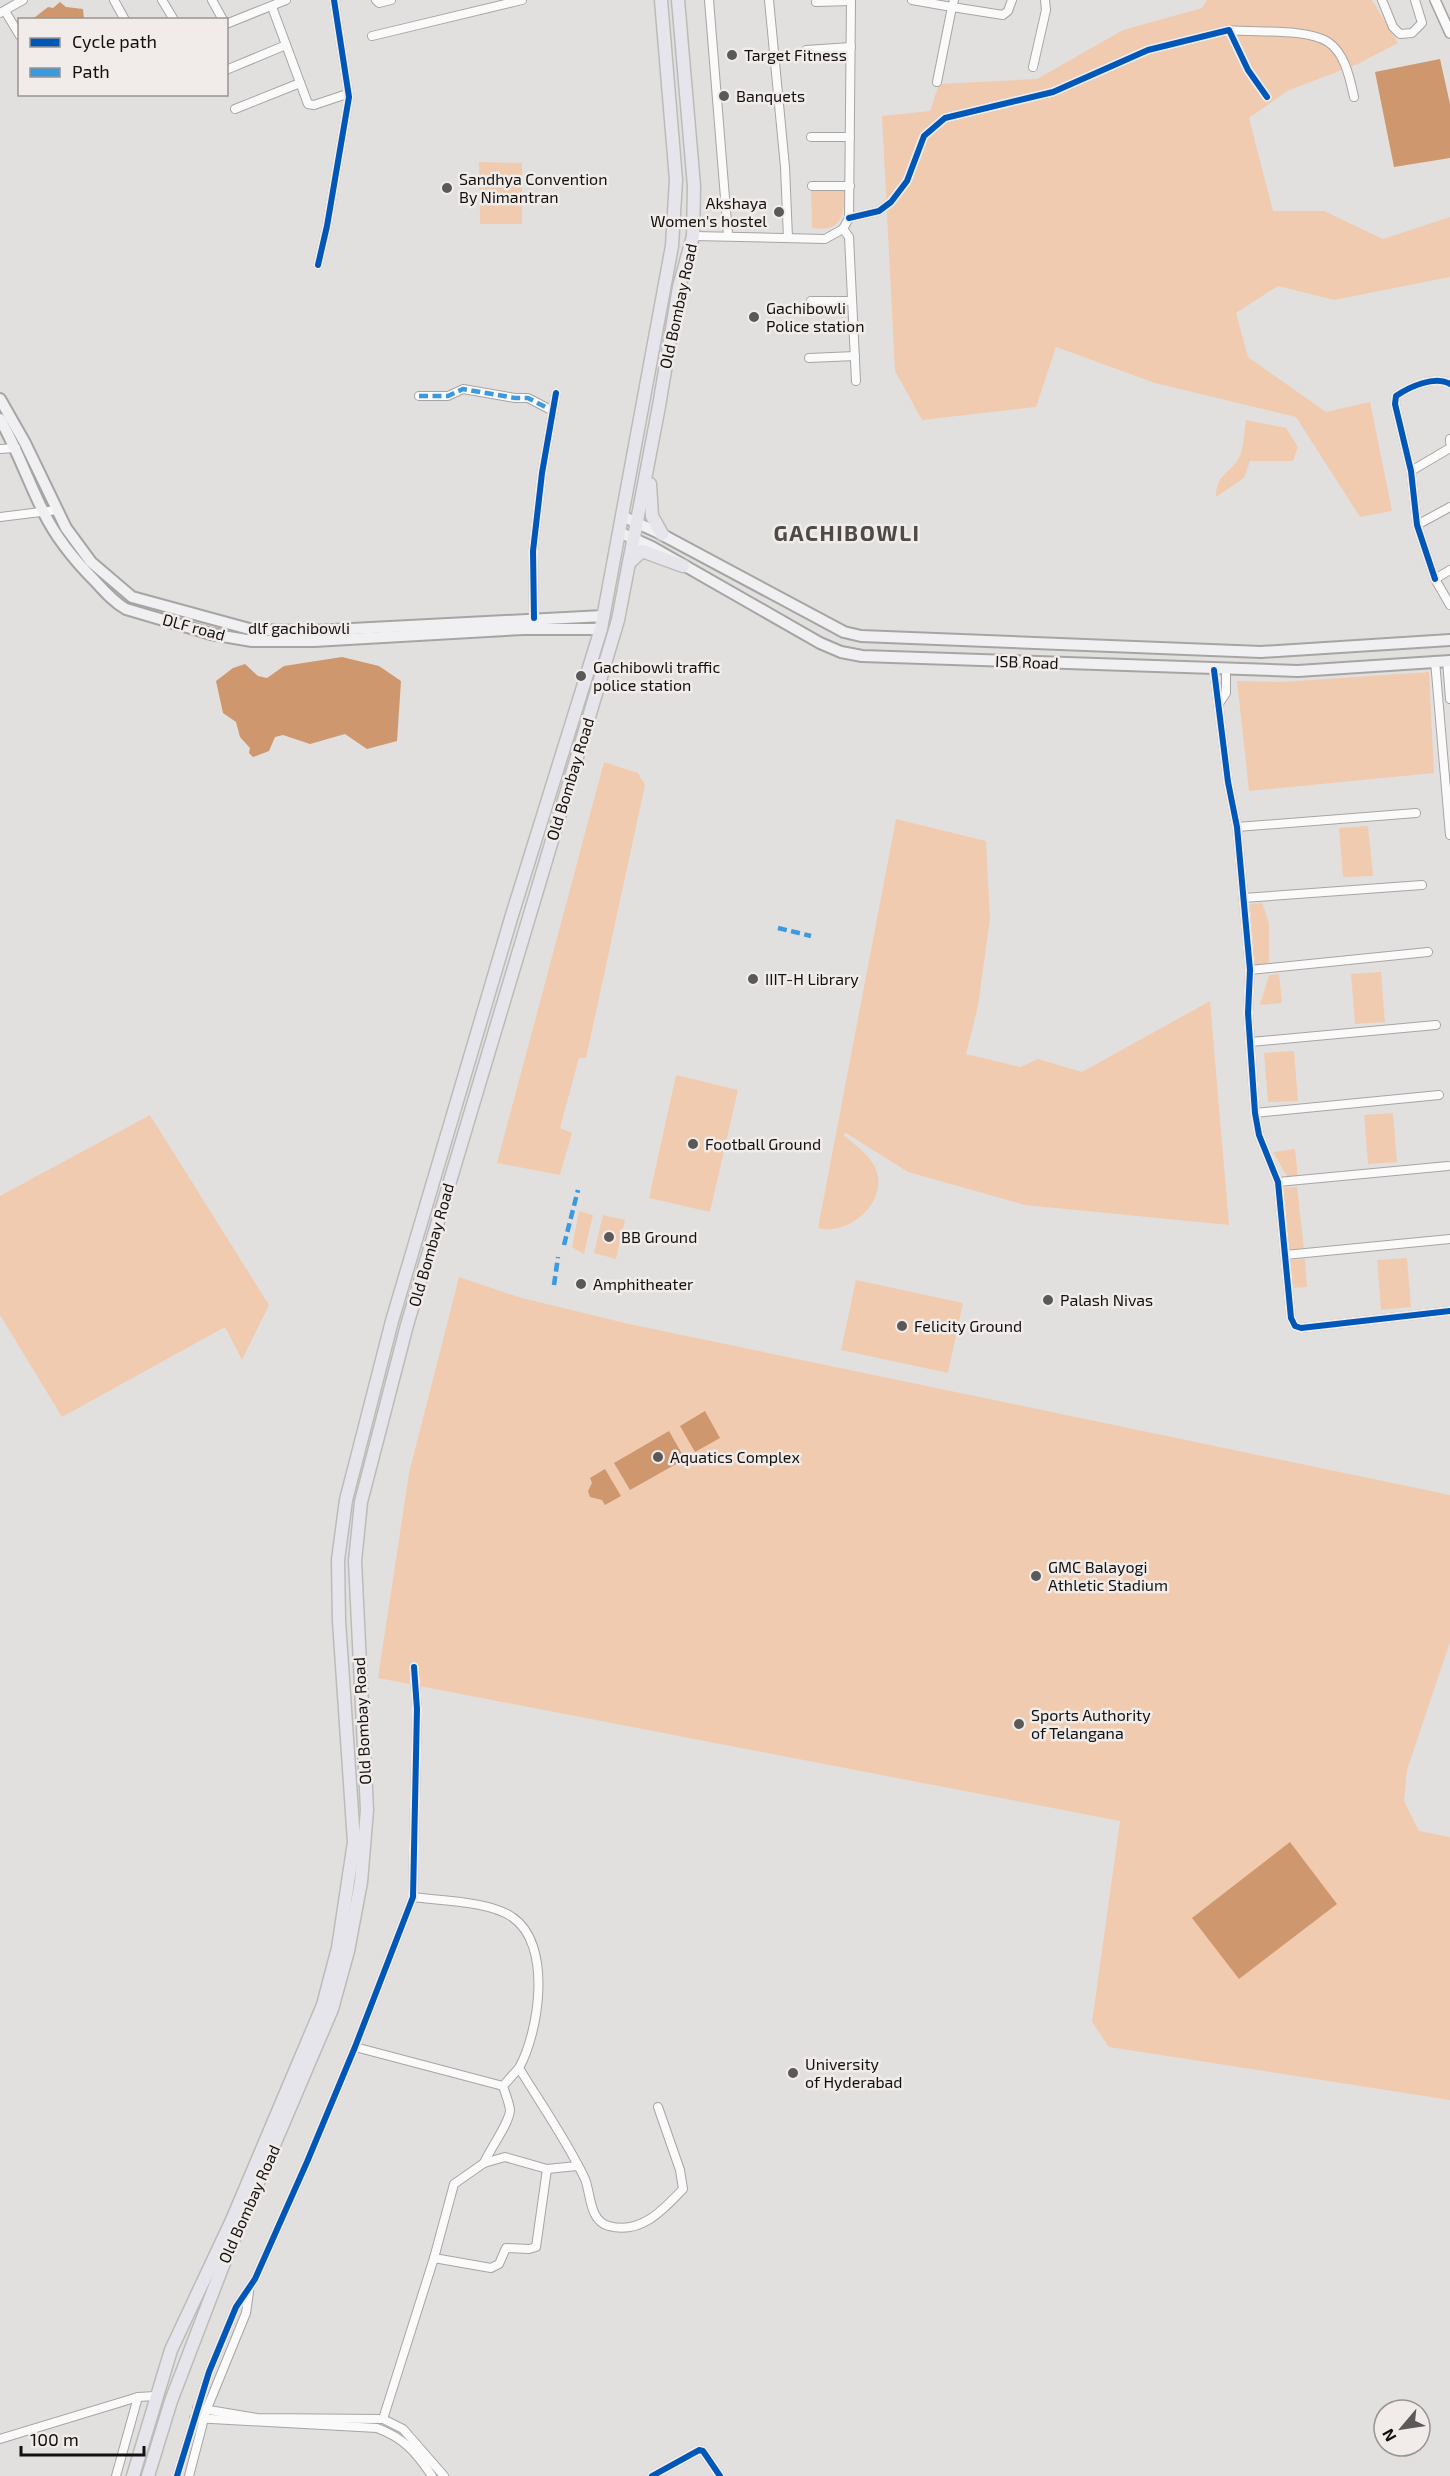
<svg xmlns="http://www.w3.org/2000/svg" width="1450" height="2476" font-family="'Exo 2',sans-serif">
	<rect width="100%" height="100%" fill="#e2e0de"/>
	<!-- green -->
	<g fill="#f1cbaf">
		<polygon points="1207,0 1372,0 1398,43 1358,64 1289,90 1249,118 1273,211 1324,211 1383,239 1450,217 1450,277 1334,300 1278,286 1236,313 1248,357 1326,412 1370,402 1392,511 1360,517 1296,417 1155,383 1056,347 1036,407 922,420 895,371 882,116 930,111 939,84 1037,79 1123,30 1202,8"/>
		<polygon points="479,162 522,163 522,224 480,224"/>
		<path d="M845 188C844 213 844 233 812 228L811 189Z"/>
		<path d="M1246 420 1286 428 1298 447 1293 461H1250L1244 478 1216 497C1216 474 1230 474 1239 458 1244 448 1244 431 1246 420Z"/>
		<polygon points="1429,672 1434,773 1249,791 1237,681 1282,682"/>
		<polygon points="604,762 638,773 645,785 586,1058 579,1058 560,1128 572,1133 560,1175 497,1163"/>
		<path d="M896 819 986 841 990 918 978 1006 966 1054 1020 1067 1038 1059 1082 1072 1210 1001 1229 1225 1025 1205 908 1172 846 1133 843 1135C857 1146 876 1159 878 1178 882 1208 845 1236 818 1228Z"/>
		<polygon points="1368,826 1373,876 1343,877 1339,828"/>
		<polygon points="1262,903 1269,923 1269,964 1255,967 1250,904"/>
		<polygon points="1381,972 1385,1022 1355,1024 1351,974"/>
		<polygon points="1279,974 1282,1003 1260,1005 1269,975"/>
		<polygon points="1294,1051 1298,1101 1268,1102 1264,1053"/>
		<polygon points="676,1075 738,1090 710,1212 649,1198"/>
		<polygon points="1393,1113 1397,1162 1368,1164 1364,1115"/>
		<polygon points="150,1115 269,1305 242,1360 225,1327 62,1417 0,1315 0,1196"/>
		<polygon points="1295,1149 1298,1178 1288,1178 1273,1152"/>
		<polygon points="1297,1187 1304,1248 1289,1250 1282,1188"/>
		<polygon points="579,1211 593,1215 584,1254 572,1247"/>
		<polygon points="603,1215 625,1220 616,1259 594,1253"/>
		<polygon points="1407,1258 1411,1307 1381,1310 1377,1260"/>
		<polygon points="1305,1259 1307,1287 1293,1288 1290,1260"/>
		<polygon points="459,1277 518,1297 629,1324 1450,1495 1450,1642 1407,1770 1404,1801 1419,1831 1450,1837 1450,2100 1109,2047 1092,2022 1120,1821 378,1678 409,1473"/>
		<polygon points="856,1280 963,1303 948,1373 841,1350"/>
	</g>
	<!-- water -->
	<g fill="#ce976d">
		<polygon points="60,2 66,7 83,9 84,19 25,19 34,18 48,7 53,8"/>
		<polygon points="1440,59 1450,104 1450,158 1394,167 1375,72"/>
		<polygon points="342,657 379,666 401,681 397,741 367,749 345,734 310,744 283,735 275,737 269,751 253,757 249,753 250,748 240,737 236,722 223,713 216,681 233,668 245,664 258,676 267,678 284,666"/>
		<polygon points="705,1411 720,1438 695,1452 680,1426"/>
		<polygon points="669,1431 685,1459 630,1490 614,1463"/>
		<polygon points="605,1469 621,1496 605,1505 602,1500 590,1497 588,1491 592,1483 590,1478"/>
		<polygon points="1290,1842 1337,1904 1239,1979 1192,1918"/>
	</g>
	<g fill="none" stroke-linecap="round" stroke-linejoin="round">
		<defs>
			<g id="minor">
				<polyline points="114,0 125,20"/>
				<polyline points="162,0 174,20"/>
				<polyline points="212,0 223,20"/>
				<polyline points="376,0 379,3 391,0"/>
				<polyline points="709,0 728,235"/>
				<polyline points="769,0 785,167 788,238"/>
				<polyline points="912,0 952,7 954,0"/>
				<polyline points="1382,0 1393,27 1400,34 1412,33 1422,23 1415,0"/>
				<polyline points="816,2 851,1"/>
				<polyline points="272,7 308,104 314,105 347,94"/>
				<polyline points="5,11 20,36"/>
				<polyline points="0,13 23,0"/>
				<polyline points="226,24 286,0"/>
				<path d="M1229 30C1255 33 1306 28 1328 42 1345 53 1350 79 1354 97"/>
				<polyline points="372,36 522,0"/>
				<polyline points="806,50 851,47"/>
				<polyline points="1033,67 1046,10 1045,0"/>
				<polyline points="226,70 286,45"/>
				<polyline points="937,82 952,7 1003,15 1008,11 1012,0"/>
				<polyline points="235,109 300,83"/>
				<polyline points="811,137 850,137"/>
				<polyline points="812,186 850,186"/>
				<polyline points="849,218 879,211 891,202 907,181 924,136 945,118 1053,92 1148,50 1229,30 1248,70 1267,97"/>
				<polyline points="843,229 849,237 856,381"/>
				<polyline points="693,236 825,239 843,229 849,218 851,0"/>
				<polyline points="318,265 327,226 349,97 334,0"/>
				<polyline points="811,301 852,301"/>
				<polyline points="809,358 855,356"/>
				<polyline points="419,396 448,396 463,389 515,398 528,398 553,411"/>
				<polyline points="1450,439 1450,442"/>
				<polyline points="0,449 16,448"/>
				<polyline points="1411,471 1450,448"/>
				<polyline points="0,517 57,510"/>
				<polyline points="1417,525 1450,507"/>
				<polyline points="1450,570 1435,579 1450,605"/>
				<path d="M1435 579 1417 525 1411 471 1395 404 1396 396C1409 387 1435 375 1450 384"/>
				<polyline points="534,618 533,551 542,473 556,393"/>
				<polyline points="1435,661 1450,835"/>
				<polyline points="1447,661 1450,699"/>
				<polyline points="1214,670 1228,782 1237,827 1250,970 1248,1013 1255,1113 1259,1135 1278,1182 1291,1318 1295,1326 1301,1328 1450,1311"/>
				<polyline points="1218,705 1226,693 1226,670"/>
				<polyline points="1237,827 1416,813"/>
				<polyline points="1243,898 1422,885"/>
				<polyline points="1250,970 1428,952"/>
				<polyline points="1251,1042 1436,1025"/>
				<polyline points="1255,1113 1439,1095"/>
				<polyline points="1278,1182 1448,1166"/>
				<polyline points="1285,1255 1450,1239"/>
				<path d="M413 1897C441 1901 489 1901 512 1917 553 1944 539 2032 519 2068 541 2104 567 2141 585 2179 591 2194 589 2221 609 2226 641 2235 664 2209 683 2189L680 2170 658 2107"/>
				<polyline points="355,2047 503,2086"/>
				<path d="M484 2163C490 2149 510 2122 510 2110 509 2102 505 2093 503 2086L519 2068"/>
				<polyline points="434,2258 491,2268 499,2264 506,2248 529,2249 536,2247 547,2169"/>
				<polyline points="197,2408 257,2418 383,2419 403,2429 444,2476"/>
				<path d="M194 2418 377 2428C404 2438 416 2452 432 2476"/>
				<polyline points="383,2419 434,2258 454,2184 484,2163 505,2157 547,2169 577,2166"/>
				<polyline points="0,2439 138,2397 155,2396"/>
				<polyline points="116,2476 138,2397"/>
				<polyline points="177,2476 209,2372 236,2307 255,2279 307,2162 355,2047 413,1897 417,1709 414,1667"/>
				<polyline points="189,2476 206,2411 246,2313 249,2292"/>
				<polyline points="652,2476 699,2450 703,2451 720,2476"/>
			</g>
			<polyline id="tertiary" points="1435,0 1450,33"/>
			<g id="secondary">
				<polyline points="0,399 25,443 66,528 91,562 132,597 253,630 313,631 603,616"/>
				<path d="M0 419C17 449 28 481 43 511 55 536 76 562 96 582 105 592 114 602 126 609L211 634 252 641H314L523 629H601"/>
				<polyline points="622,516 659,533 844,632 861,636 1261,652 1450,640"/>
				<polyline points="619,532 652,547 820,643 841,652 862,656 1298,671 1450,661"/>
			</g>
			<g id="primary">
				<polyline points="650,484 652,516 662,534"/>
				<polyline points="629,563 642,551 683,566"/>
				<polyline points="133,2476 171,2350 232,2220 323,2005 338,1948 354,1842 339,1621 338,1560 346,1500 392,1321 512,915 601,629 672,246 676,180 661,0"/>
				<polyline points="148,2476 171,2401 225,2260 332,2009 348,1951 361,1882 367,1810 355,1561 361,1502 407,1325 618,620 659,406 679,287 693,236 694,186 678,0"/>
			</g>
		</defs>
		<!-- minor casing -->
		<use href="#minor" stroke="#a7a5a4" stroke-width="10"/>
		<!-- tertiary casing -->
		<use href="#tertiary" stroke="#a7a5a4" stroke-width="12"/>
		<!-- secondary casing -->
		<use href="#secondary" stroke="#a7a5a4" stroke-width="14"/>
		<!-- primary casing -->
		<use href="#primary" stroke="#bcbbba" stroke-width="15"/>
		<!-- minor -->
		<use href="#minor" stroke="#fbfafa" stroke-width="8"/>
		<!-- tertiary -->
		<use href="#tertiary" stroke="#fbfafa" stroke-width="9"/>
		<!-- secondary -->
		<use href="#secondary" stroke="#f0f0f2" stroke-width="10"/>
		<!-- primary -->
		<use href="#primary" stroke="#e6e5ec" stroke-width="12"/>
		<!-- quiet -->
		<g stroke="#3b9ade" stroke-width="4.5" stroke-dasharray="9 4.5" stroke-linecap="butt">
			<polyline points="419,396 448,396 463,389 515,398 528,398 553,411"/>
			<polyline points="778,928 811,936"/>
			<polyline points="564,1245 578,1190"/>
			<polyline points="554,1285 558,1257"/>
		</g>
		<defs>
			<g id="cycleway">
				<polyline points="849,218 879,211 891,202 907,181 924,136 945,118 1053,92 1148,50 1229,30 1248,70 1267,97"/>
				<polyline points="318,265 327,226 349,97 334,0"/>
				<path d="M1435 579 1417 525 1411 471 1395 404 1396 396C1409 387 1435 375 1450 384"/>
				<polyline points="534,618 533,551 542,473 556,393"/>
				<polyline points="1214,670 1228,782 1237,827 1250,970 1248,1013 1255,1113 1259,1135 1278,1182 1291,1318 1295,1326 1301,1328 1450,1311"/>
				<polyline points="177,2476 209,2372 236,2307 255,2279 307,2162 355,2047 413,1897 417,1709 414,1667"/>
				<polyline points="652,2476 699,2450 703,2451 720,2476"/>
			</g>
		</defs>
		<!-- cycleway casing -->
		<use href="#cycleway" stroke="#f1ece9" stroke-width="10"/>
		<!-- cycleway -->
		<use href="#cycleway" stroke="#0057b8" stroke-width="6"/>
	</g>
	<!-- markers -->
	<g fill="#5b5958" stroke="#f1ece9" stroke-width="2">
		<circle cx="732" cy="55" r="6"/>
		<circle cx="724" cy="96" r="6"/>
		<circle cx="447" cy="188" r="6"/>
		<circle cx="779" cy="212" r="6"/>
		<circle cx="754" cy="317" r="6"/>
		<circle cx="581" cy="676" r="6"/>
		<circle cx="753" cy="979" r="6"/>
		<circle cx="693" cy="1144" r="6"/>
		<circle cx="609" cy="1237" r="6"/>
		<circle cx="581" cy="1284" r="6"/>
		<circle cx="1048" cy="1300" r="6"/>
		<circle cx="902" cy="1326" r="6"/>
		<circle cx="658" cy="1457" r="6"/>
		<circle cx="1036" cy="1576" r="6"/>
		<circle cx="1019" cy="1724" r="6"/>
		<circle cx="793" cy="2073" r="6"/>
	</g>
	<g text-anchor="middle" stroke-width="5" stroke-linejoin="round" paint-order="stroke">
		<!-- poi labels -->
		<g font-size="16" fill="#131110" stroke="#f1ece9" text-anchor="start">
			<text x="744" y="61">Target Fitness</text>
			<text x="736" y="102">Banquets</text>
			<text x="459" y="185">Sandhya Convention<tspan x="459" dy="18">By Nimantran</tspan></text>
			<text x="767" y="209" text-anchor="end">Akshaya<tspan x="767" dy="18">Women's hostel</tspan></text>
			<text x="766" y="314">Gachibowli<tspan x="766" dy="18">Police station</tspan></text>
			<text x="593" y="673">Gachibowli traffic<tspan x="593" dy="18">police station</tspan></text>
			<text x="765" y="985">IIIT-H Library</text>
			<text x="705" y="1150">Football Ground</text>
			<text x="621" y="1243">BB Ground</text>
			<text x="593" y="1290">Amphitheater</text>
			<text x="1060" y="1306">Palash Nivas</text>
			<text x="914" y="1332">Felicity Ground</text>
			<text x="670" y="1463">Aquatics Complex</text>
			<text x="1048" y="1573">GMC Balayogi<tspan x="1048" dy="18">Athletic Stadium</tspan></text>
			<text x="1031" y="1721">Sports Authority<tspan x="1031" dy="18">of Telangana</tspan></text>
			<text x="805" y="2070">University<tspan x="805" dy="18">of Hyderabad</tspan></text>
		</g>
		<!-- street labels -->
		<g font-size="16" fill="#131110" stroke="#f1ece9">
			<text transform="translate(678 306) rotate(-78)" y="6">Old Bombay Road</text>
			<text transform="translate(194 627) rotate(15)" y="6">DLF road</text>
			<text x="299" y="634">dlf gachibowli</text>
			<text transform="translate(1027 662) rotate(2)" y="6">ISB Road</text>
			<text transform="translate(570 779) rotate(-73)" y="6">Old Bombay Road</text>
			<text transform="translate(431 1245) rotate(-74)" y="6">Old Bombay Road</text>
			<text transform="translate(362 1721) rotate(-93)" y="6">Old Bombay Road</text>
			<text transform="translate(249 2204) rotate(-66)" y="6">Old Bombay Road</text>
		</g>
		<!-- district labels -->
		<g font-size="22" font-weight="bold" letter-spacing="1.5" fill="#4e4a47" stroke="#f1ece9">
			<text x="847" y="541">GACHIBOWLI</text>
		</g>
	</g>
	<!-- legend -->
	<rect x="18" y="18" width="210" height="78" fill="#f1ece9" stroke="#989492" stroke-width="1.5"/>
	<rect x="30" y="38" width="30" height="9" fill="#0057b8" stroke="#989492" stroke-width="1.5"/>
	<text x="72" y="48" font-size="18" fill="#131110">Cycle path</text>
	<rect x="30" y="68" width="30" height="9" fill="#3b9ade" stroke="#989492" stroke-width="1.5"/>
	<text x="72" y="78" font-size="18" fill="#131110">Path</text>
	<!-- north arrow -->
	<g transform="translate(1402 2428) rotate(241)"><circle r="28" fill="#f1ece9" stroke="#989492" stroke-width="1.5"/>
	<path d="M0-4.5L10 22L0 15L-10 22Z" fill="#5b5958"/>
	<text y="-9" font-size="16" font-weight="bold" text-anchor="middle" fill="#131110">N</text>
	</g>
	<!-- scale -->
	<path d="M21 2446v9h123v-9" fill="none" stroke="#131110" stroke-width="3"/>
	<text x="30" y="2446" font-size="18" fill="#131110" stroke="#f1ece9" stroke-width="4.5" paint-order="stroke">100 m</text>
</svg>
